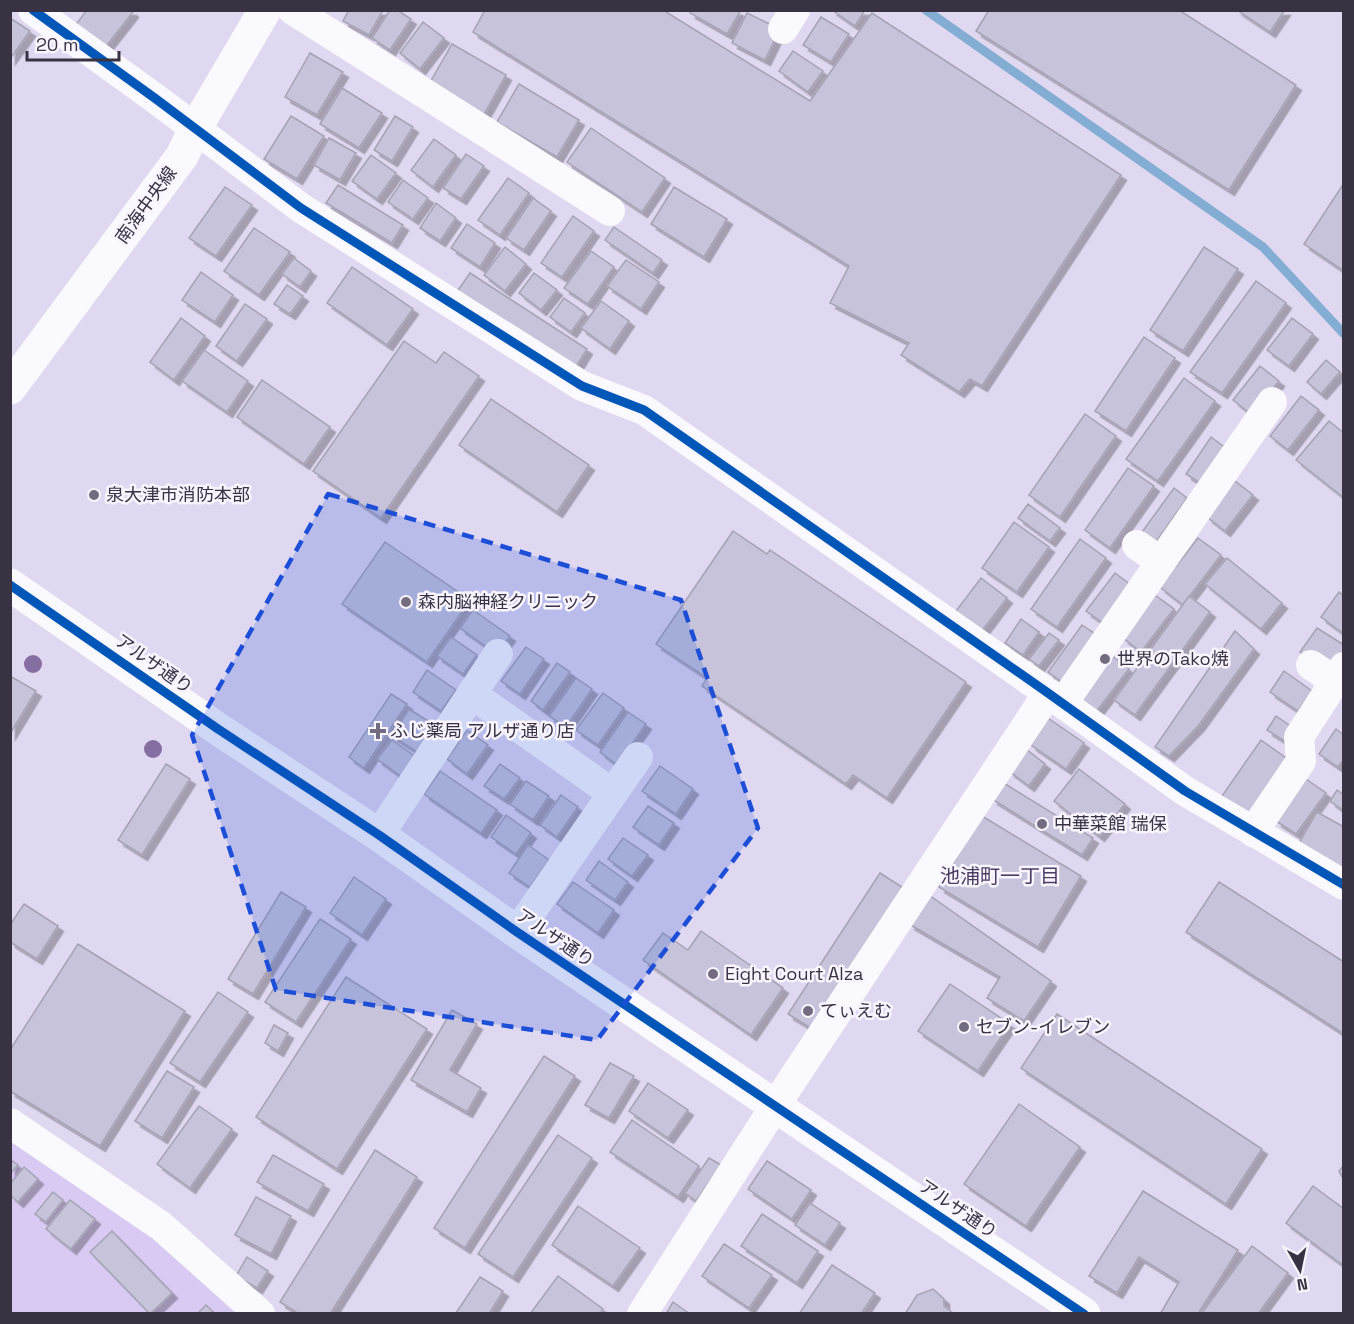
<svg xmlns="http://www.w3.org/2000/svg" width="1354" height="1324" font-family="'Space Grotesk','Noto Sans JP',sans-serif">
	<defs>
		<filter id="shadow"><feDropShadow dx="5.5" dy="5.5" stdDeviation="0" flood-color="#0004"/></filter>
	</defs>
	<rect width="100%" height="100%" fill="#e0d8f0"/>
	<!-- built -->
	<polygon fill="#d8caf2" points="11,1142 93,1190 136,1221 234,1313 11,1314"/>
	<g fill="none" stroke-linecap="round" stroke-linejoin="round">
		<!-- stream -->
		<polyline stroke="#83add3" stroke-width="9" points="926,10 1263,247 1344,334"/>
	</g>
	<!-- building -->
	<g fill="#c6c3da" stroke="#a5a2b4" stroke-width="1.5" filter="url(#shadow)">
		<polygon points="87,10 131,10 133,12 104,49 74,27"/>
		<polygon points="349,10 383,10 369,35 343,21"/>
		<polygon points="390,10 397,10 411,19 390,50 372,38"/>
		<polygon points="485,10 663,10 810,101 872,13 1121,175 982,386 970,379 959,392 901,355 909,343 830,303 849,266 473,32"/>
		<polygon points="691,10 737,10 740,12 727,34 690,13"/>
		<polygon points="832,10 865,10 855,26"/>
		<polygon points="989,10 1179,10 1296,85 1229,190 976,31"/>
		<polygon points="1237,10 1285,10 1270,32"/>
		<polygon points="747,13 780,29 765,60 732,43"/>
		<polygon points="821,17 849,34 831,62 803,45"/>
		<polygon points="10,18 30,31 10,59"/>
		<polygon points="423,22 444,38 420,69 400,53"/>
		<polygon points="452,44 506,75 483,116 428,86"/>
		<polygon points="793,51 823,71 808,92 779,71"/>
		<polygon points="310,53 343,72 317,115 285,97"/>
		<polygon points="519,84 579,120 557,157 497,122"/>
		<polygon points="342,88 382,113 359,148 320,124"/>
		<polygon points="291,116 324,136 297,179 264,159"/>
		<polygon points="395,116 413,127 392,161 374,150"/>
		<polygon points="591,128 665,178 642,212 567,162"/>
		<polygon points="329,138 356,153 340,180 314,165"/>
		<polygon points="434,139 456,155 433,187 411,170"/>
		<polygon points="466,154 484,166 461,199 443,188"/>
		<polygon points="371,155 396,173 377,199 352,181"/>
		<polygon points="508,178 529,193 500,235 478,220"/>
		<polygon points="403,180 428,198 413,219 388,202"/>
		<polygon points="1344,183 1344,271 1304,244"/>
		<polygon points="338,185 403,225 392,243 326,203"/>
		<polygon points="225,187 252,205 216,256 189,238"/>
		<polygon points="674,187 727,219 704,257 651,224"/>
		<polygon points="533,198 551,211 524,250 506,238"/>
		<polygon points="436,203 456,218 440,241 420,228"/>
		<polygon points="573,216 594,231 562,277 541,263"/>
		<polygon points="467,224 495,243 480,267 451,248"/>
		<polygon points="614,227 662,260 653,273 605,240"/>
		<polygon points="254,228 290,252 259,295 224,271"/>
		<polygon points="505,247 526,264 505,291 484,275"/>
		<polygon points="1204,247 1238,269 1183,351 1150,330"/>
		<polygon points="591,251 614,267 588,304 564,288"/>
		<polygon points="294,258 311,271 300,287 282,274"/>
		<polygon points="626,260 659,282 641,309 607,286"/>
		<polygon points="352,267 413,309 387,345 327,303"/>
		<polygon points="201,272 233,295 215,322 182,300"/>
		<polygon points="470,273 587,349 574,370 456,293"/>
		<polygon points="534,273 557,290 541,310 519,293"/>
		<polygon points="1256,281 1286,303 1222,393 1190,372"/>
		<polygon points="287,285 303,296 290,314 274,304"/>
		<polygon points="564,298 585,313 571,332 550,317"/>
		<polygon points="601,301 629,321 610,349 581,328"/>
		<polygon points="245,304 267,319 237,361 216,346"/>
		<polygon points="181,318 205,336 174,380 150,362"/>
		<polygon points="1292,318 1313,334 1289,366 1267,350"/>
		<polygon points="1144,337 1175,358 1126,431 1095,411"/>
		<polygon points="404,341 436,363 444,352 479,376 381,518 313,471"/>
		<polygon points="204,350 248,381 227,412 182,381"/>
		<polygon points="1326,360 1340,372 1321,394 1307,382"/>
		<polygon points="1260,366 1279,381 1252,415 1233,400"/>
		<polygon points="1184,378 1215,401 1158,481 1126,459"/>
		<polygon points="262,380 330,427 304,464 237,417"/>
		<polygon points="1301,396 1319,410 1288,450 1270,436"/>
		<polygon points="491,399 589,465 557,512 459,445"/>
		<polygon points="1085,414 1116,436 1060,517 1029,495"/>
		<polygon points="1329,421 1344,433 1344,498 1296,460"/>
		<polygon points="1211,437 1227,449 1203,485 1186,474"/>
		<polygon points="1128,468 1154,486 1110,548 1085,530"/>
		<polygon points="1235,481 1253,495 1225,531 1207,517"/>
		<polygon points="1174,488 1187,498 1156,542 1142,532"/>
		<polygon points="1028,504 1060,528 1050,541 1018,518"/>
		<polygon points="1014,522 1049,547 1017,592 982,568"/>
		<polygon points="733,531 767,554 770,550 966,682 887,798 853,775 846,784 702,686 707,678 656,644"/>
		<polygon points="1198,538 1221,555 1183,605 1160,587"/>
		<polygon points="1080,539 1106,558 1057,627 1031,609"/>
		<polygon points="385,542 470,600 427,662 342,604"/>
		<polygon points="1227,558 1282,603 1261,629 1205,584"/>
		<polygon points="1115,573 1131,585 1103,623 1086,611"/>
		<polygon points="981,578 1007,598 982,631 956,611"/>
		<polygon points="1339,592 1344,596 1344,634 1321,617"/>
		<polygon points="1155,595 1174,609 1141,652 1123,638"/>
		<polygon points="1189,596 1210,612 1135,715 1114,700"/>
		<polygon points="473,610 510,636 497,654 460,628"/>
		<polygon points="1021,619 1039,632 1023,655 1005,643"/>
		<polygon points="1082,625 1100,637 1066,685 1048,672"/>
		<polygon points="1317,628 1344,645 1344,651 1329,672 1300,652"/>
		<polygon points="1235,631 1254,649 1199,725 1169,756 1155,747"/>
		<polygon points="1049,633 1059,640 1039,666 1029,659"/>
		<polygon points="451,637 477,655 463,674 437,656"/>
		<polygon points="526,647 544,659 520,694 501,681"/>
		<polygon points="1110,654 1129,669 1093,716 1074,701"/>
		<polygon points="557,663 570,672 543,710 531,701"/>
		<polygon points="427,670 456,690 441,711 413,692"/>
		<polygon points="1284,671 1312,691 1298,711 1270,692"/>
		<polygon points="10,676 36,691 10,734"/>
		<polygon points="576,678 592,689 566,727 549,716"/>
		<polygon points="603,693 624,708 598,745 576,730"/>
		<polygon points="391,694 407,704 364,768 349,757"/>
		<polygon points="409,709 444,731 427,758 392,736"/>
		<polygon points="628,712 646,724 617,765 600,752"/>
		<polygon points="1276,716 1298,731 1289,744 1267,730"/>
		<polygon points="1048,718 1084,743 1066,769 1031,745"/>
		<polygon points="1336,729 1344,735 1344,759 1338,767 1319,754"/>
		<polygon points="467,730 488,745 467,774 447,759"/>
		<polygon points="392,740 420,760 406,780 377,759"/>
		<polygon points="1261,740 1296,765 1257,820 1222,796"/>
		<polygon points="1026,749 1045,764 1029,786 1009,771"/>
		<polygon points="166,764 190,779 142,855 118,840"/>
		<polygon points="500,764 520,778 504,799 484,786"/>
		<polygon points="660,766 693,789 676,814 642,791"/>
		<polygon points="1079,769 1125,804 1099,836 1054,801"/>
		<polygon points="440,771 497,810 481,833 424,794"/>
		<polygon points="1306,779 1326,793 1296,834 1276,821"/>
		<polygon points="526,781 549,796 533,820 510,804"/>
		<polygon points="1002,782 1093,838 1082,855 992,799"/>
		<polygon points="1337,790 1344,795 1344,811 1330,801"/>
		<polygon points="561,795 578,807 557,837 540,825"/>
		<polygon points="648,806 674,823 659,845 633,827"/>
		<polygon points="1317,812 1344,827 1344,871 1298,845"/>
		<polygon points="506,815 531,833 516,854 491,837"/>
		<polygon points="982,816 1081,876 1038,947 939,887"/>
		<polygon points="623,838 648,855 632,876 608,859"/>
		<polygon points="528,845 549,860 530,887 509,873"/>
		<polygon points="599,861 628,882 615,900 586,880"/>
		<polygon points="880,873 905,889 814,1030 788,1014"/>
		<polygon points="354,877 386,899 362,935 330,913"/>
		<polygon points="573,882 614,910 598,933 557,904"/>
		<polygon points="1219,882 1344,962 1344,1034 1186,932"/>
		<polygon points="281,892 306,907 253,994 228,979"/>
		<polygon points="929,895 1051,981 1024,1021 987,998 1000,977 909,924"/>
		<polygon points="24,904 58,926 37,959 10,942 10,925"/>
		<polygon points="320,919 351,939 296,1022 265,1002"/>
		<polygon points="701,931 783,988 751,1035 643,960 663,933 688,950"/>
		<polygon points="78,944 185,1011 100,1146 10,1091 10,1050"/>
		<polygon points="346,977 427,1029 337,1169 256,1117"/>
		<polygon points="950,984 1010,1024 978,1071 918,1031"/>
		<polygon points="218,992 248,1012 200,1082 170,1063"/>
		<polygon points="452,1010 477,1024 450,1070 481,1088 467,1112 411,1080"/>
		<polygon points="1057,1014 1262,1149 1226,1204 1021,1068"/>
		<polygon points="274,1025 288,1033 278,1051 265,1043"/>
		<polygon points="544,1056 575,1076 465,1248 434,1228"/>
		<polygon points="610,1063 634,1076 609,1118 585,1105"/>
		<polygon points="167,1071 194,1087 162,1138 135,1121"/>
		<polygon points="648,1083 688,1110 668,1138 629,1111"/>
		<polygon points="1019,1104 1080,1147 1026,1226 964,1184"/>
		<polygon points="199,1106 232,1129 190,1188 157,1164"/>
		<polygon points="632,1120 699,1166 678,1197 610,1152"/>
		<polygon points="558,1135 592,1158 513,1277 478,1254"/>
		<polygon points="375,1150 417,1177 330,1314 299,1314 280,1302"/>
		<polygon points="273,1155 324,1184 308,1211 257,1182"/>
		<polygon points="709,1158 721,1165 696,1201 685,1193"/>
		<polygon points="10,1159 18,1165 10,1174"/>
		<polygon points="767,1161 811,1190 792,1219 748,1189"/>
		<polygon points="1344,1165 1344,1180 1339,1171"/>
		<polygon points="24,1167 38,1179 18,1202 10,1195 10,1184"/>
		<polygon points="1313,1186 1344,1209 1344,1266 1286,1223"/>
		<polygon points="1143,1191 1238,1250 1198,1314 1160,1314 1179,1282 1139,1257 1117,1293 1089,1276"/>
		<polygon points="53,1192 63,1200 46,1222 35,1214"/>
		<polygon points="256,1197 291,1216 271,1254 235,1235"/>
		<polygon points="70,1200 95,1219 71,1249 46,1229"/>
		<polygon points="810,1203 840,1223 825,1245 795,1225"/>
		<polygon points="578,1206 640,1248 613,1286 552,1245"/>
		<polygon points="762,1214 818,1251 797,1283 741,1246"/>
		<polygon points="112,1231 172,1293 150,1314 90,1252"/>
		<polygon points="724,1244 772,1275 749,1308 702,1276"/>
		<polygon points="1252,1246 1288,1273 1258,1314 1201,1314"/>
		<polygon points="247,1257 268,1271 257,1288 236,1276"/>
		<polygon points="832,1265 875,1293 861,1314 799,1314"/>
		<polygon points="558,1276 603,1309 600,1314 530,1314"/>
		<polygon points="480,1277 503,1291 489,1314 458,1314 456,1313"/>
		<polygon points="933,1289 944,1299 944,1306 954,1314 905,1314 917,1295"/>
		<polygon points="673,1302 690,1314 666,1314"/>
		<polygon points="206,1305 215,1314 197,1314"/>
	</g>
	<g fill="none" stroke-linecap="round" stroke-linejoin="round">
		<!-- minor -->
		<g stroke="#faf9fd" stroke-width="30">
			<polyline points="33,10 156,99 301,208 582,386 644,410 1048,693 1185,791 1344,885"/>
			<polyline points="293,10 610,211"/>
			<polyline points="783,29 795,10"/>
			<polyline points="1137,545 1161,562"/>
			<polyline points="1311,665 1335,681"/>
			<polyline points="473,695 612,793"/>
			<polyline points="1063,703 1272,402"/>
			<polyline points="1253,832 1301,761 1299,737 1344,667"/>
			<polyline points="379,835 498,654"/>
			<polyline points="517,932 638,757"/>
			<polyline points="10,1123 161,1226 260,1314"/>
			<polyline points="642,1314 775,1106 1048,693"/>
		</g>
		<!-- tertiary -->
		<g stroke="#faf9fd" stroke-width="33">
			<polyline points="10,388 182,156 195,129 265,10"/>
			<polyline points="10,585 218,729 379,835 517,932 1084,1314"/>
		</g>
		<defs>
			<g id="cycleway">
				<polyline points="33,10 156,99 301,208 582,386 644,410 1048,693 1185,791 1344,885"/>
				<polyline points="10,585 218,729 379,835 517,932 1084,1314"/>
			</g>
		</defs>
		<!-- cycleway casing -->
		<use href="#cycleway" stroke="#f8f5fe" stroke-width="13"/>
		<!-- cycleway -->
		<use href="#cycleway" stroke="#0057b8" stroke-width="9"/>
	</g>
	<!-- trees -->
	<g fill="#856ea2">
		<circle cx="33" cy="664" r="9"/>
		<circle cx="153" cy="749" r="9"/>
	</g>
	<!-- marked area -->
	<path fill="#1d4ed8" fill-opacity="0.2" stroke="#1d4ed8" stroke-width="4.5" stroke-dasharray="12 8" stroke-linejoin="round" d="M328 494 681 600 758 828 597 1040 276 990 192 735Z"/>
	<!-- markers -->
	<g fill="#736c80" stroke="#f8f5fe" stroke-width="2">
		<circle cx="94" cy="495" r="6"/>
		<circle cx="406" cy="602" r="6"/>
		<circle cx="1105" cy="659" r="6"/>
		<path d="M375 722h6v6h6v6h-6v6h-6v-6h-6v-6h6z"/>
		<circle cx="1042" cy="824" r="6"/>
		<circle cx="713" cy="974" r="6"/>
		<circle cx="808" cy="1011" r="6"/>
		<circle cx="964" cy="1027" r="6"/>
	</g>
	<g text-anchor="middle" stroke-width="5" stroke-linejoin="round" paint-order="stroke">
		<!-- street labels -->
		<g font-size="18" fill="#383243" stroke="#f8f5fe">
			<text transform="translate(146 205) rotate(-54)" y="6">南海中央線</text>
			<text transform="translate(154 664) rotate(35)" y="6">アルザ通り</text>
			<text transform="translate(555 938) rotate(34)" y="6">アルザ通り</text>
			<text transform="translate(958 1209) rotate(34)" y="6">アルザ通り</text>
		</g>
		<!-- poi labels -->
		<g font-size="18" fill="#383243" stroke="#f8f5fe" text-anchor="start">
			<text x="106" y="501">泉大津市消防本部</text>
			<text x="418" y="608">森内脳神経クリニック</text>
			<text x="1117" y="665">世界のTako焼</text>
			<text x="390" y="737">ふじ薬局 アルザ通り店</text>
			<text x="1054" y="830">中華菜館 瑞保</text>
			<text x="725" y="980">Eight Court Alza</text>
			<text x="820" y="1017">てぃえむ</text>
			<text x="976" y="1033">セブン-イレブン</text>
		</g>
		<!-- neighbourhood labels -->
		<g font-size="20" fill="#4b3c62" stroke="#f8f5fe">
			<text x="1000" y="883">池浦町一丁目</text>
		</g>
	</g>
	<!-- border -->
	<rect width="1354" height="1324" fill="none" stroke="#383243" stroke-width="24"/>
	<!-- north arrow -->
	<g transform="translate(1300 1270) rotate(171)" stroke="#f8f5fe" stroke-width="4.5" paint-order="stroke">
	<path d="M0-4.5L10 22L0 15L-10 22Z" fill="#383243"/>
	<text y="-9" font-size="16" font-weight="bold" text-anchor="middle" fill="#383243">N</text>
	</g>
	<!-- scale -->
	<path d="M27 51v9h92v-9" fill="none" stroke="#383243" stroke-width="3"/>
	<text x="36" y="51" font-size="18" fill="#383243" stroke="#f8f5fe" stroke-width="4.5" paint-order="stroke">20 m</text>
</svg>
